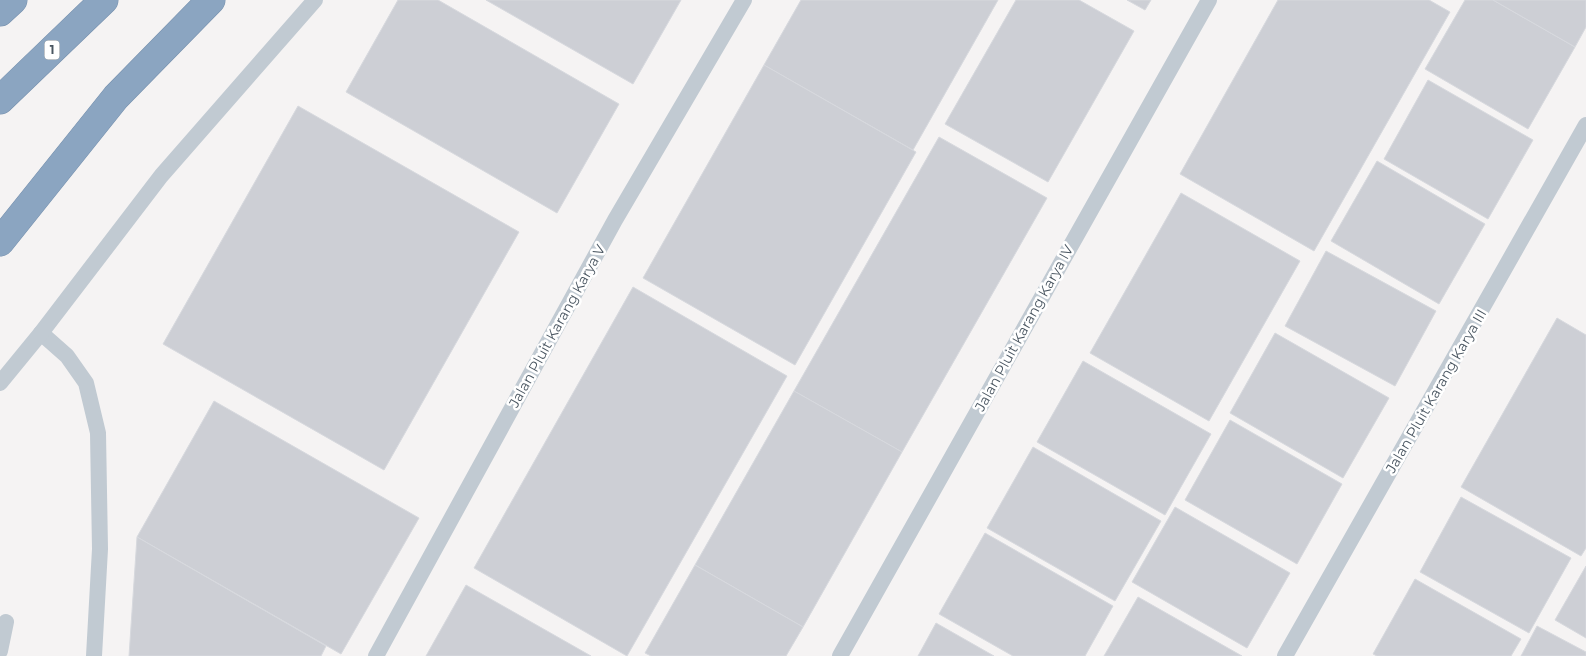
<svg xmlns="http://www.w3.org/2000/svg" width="1586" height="656" font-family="Montserrat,sans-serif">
	<rect width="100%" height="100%" fill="#f5f3f3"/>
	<!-- building -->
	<g fill="#cdcfd5" stroke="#d7d9de">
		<polygon points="398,0 438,0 619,104 557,213 346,92"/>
		<polygon points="486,0 681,0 633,84"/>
		<polygon points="801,0 998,0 913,150 764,65"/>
		<polygon points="1016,0 1079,0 1134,31 1048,182 945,124"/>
		<polygon points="1127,0 1151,0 1145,10"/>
		<polygon points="1278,0 1429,0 1450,12 1314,251 1180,174"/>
		<polygon points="1465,0 1493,0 1575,47 1528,129 1425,69"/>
		<polygon points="1493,0 1586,0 1586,27 1575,47"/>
		<polygon points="764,65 916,152 795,365 643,278"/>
		<polygon points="1428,80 1533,140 1488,219 1384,159"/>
		<polygon points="298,106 519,232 384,470 163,344"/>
		<polygon points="939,137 1047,198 902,452 794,391"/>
		<polygon points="1377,161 1485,224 1439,304 1331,241"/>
		<polygon points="1181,193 1300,261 1209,421 1090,353"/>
		<polygon points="1326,251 1436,311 1395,386 1285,326"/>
		<polygon points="633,287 787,376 627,656 474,568"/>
		<polygon points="1557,318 1586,335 1586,548 1581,556 1461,487"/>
		<polygon points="1275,333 1389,398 1343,478 1230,413"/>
		<polygon points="1083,361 1211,434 1165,515 1037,442"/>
		<polygon points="794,391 902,452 803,627 695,565"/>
		<polygon points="214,401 419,518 341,654 137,537"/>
		<polygon points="1230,420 1342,484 1297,564 1185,500"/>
		<polygon points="1033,447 1161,521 1115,601 987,528"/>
		<polygon points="1461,497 1571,558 1529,633 1420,572"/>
		<polygon points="1175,507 1290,573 1247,648 1132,582"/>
		<polygon points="985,533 1113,606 1085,656 1013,656 939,614"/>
		<polygon points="137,537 326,646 321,656 129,656"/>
		<polygon points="695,565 803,627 786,656 651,656 645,653"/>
		<polygon points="1586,566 1586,638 1555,620"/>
		<polygon points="1415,579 1521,639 1511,656 1377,656 1373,654"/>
		<polygon points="466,585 591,656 426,656"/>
		<polygon points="1138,597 1242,656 1104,656"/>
		<polygon points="936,623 994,656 918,656"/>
		<polygon points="1537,626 1586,652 1586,656 1521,656"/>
	</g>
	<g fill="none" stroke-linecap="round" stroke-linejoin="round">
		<defs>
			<g id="highway">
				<polyline points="0,12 13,0"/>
				<polyline points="0,100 104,0"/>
				<polyline points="0,242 116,97 211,0"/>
			</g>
		</defs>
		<!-- highway casing -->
		<use href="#highway" stroke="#7690ad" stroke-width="29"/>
		<!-- lane -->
		<g stroke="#c1cad2" stroke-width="16">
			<polyline points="41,333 67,356 86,383 98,433 100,549 94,656"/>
			<polyline points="0,383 41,333 161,176 315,0"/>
			<polyline points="0,651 6,622"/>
			<polyline points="376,656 615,220 744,0"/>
			<polyline points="840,656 1209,0"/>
			<polyline points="1285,656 1586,125"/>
		</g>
		<!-- highway -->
		<use href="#highway" stroke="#8ba5c1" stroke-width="28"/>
	</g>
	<g text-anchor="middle" stroke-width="5" stroke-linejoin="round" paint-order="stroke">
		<!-- shield labels -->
		<rect fill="#fff" stroke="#808990" stroke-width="1" x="44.5" y="40.5" width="15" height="19" rx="4"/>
		<g font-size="12" font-weight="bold" fill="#4a5661">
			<text x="52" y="54">1</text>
		</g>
		<!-- street labels -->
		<g font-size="14" fill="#4a5661" stroke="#fff">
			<text transform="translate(557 326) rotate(-61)" y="5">Jalan Pluit Karang Karya V</text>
			<text transform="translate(1024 328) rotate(-61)" y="5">Jalan Pluit Karang Karya IV</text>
			<text transform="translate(1436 391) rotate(-60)" y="5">Jalan Pluit Karang Karya III</text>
		</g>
	</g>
</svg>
